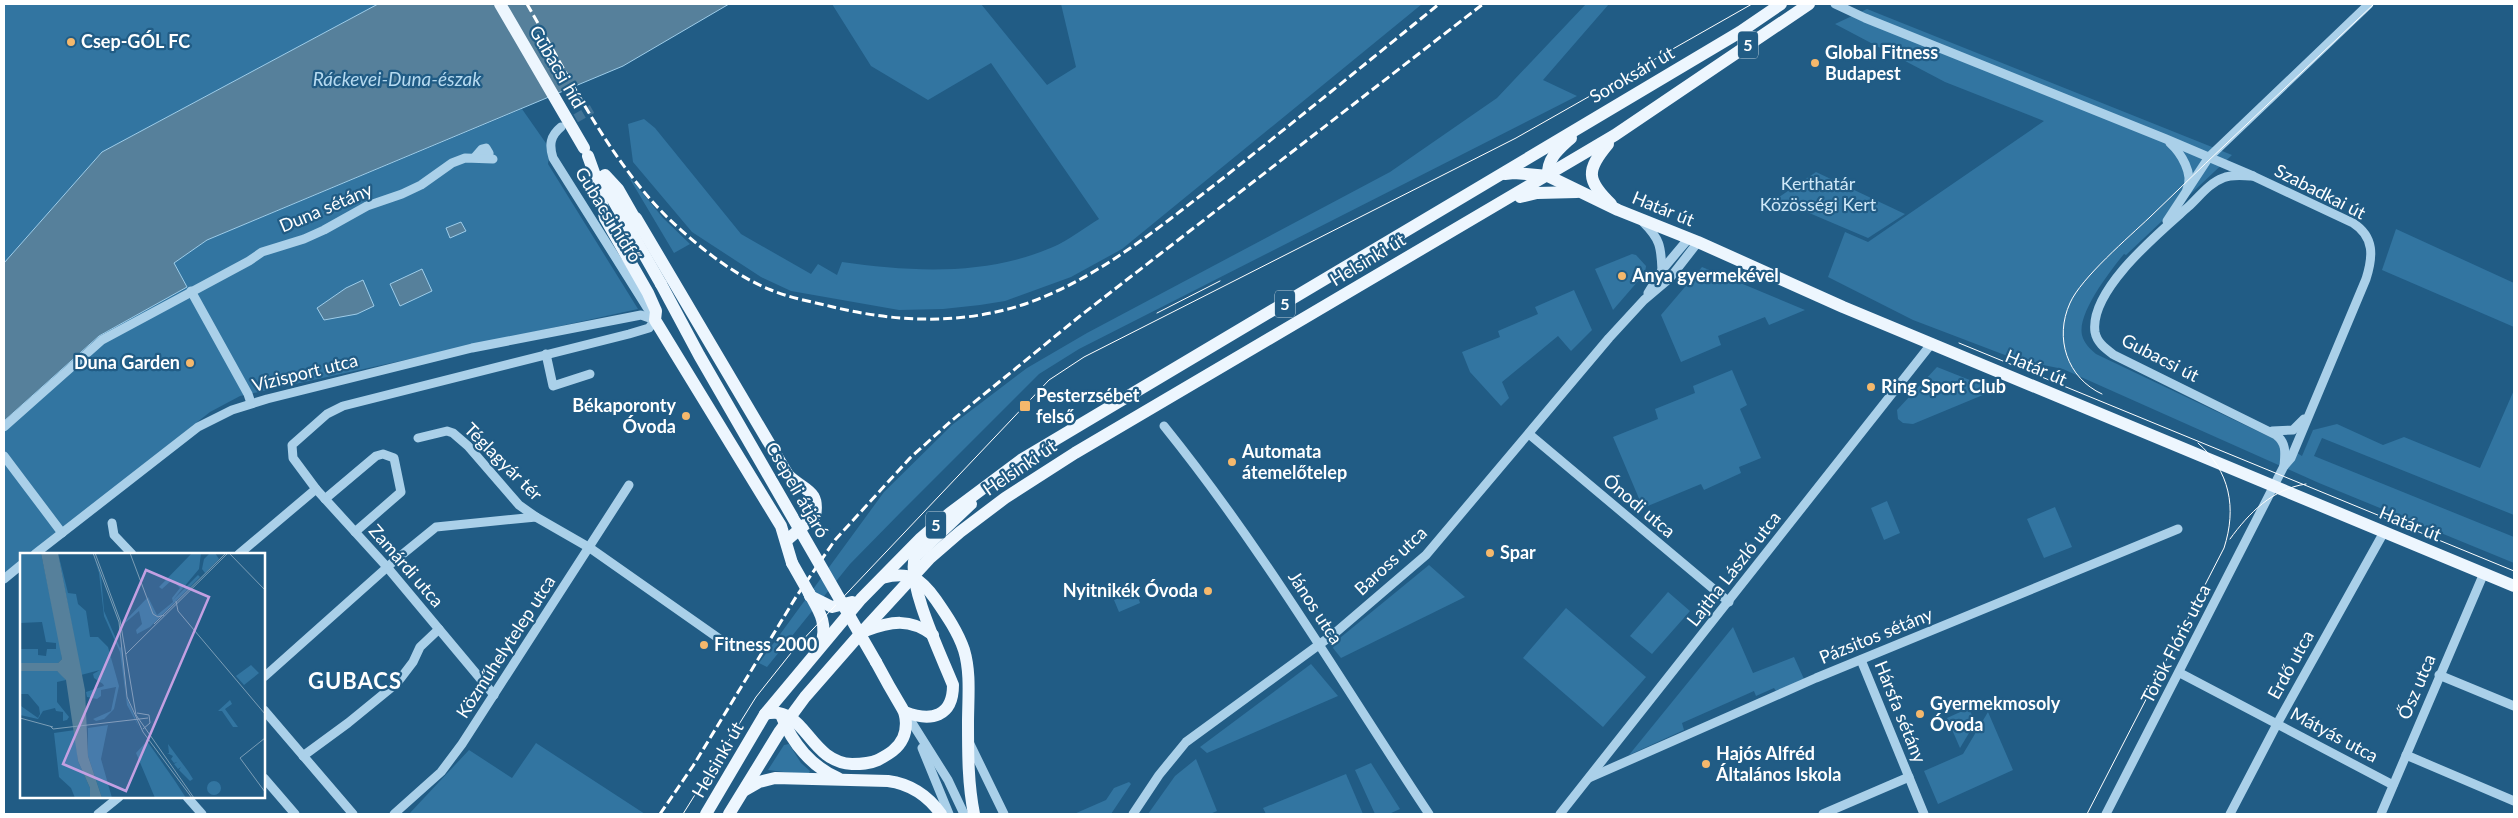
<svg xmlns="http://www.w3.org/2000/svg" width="2518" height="818" font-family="Lato,sans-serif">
	<rect width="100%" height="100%" fill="#215c85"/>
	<!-- green -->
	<g fill="#3275a1">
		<polygon points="4,4 378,4 102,152 4,263"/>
		<path d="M832 4H981L1047 85 1076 67 1061 4H1422L1122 249 1071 277 1005 301 980 305 943 309 899 310 791 291 761 277 692 232 633 162 628 124 644 119 655 128 741 234 811 274 818 264 837 275 842 262C912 272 987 276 1053 247 1069 240 1084 228 1099 219L991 63 928 100 871 66Z"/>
		<polygon points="1586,4 1609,4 1543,80 1577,96 1079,349 1039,374 901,512 850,564 767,667 759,663 884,492 952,425 1027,368 1087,333 1390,172 1497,98"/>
		<path d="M1867 9 2232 155 2126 255 2124 254C2111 270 2077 313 2082 335 2084 343 2090 349 2096 354L2272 438 2302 456 2313 430 2337 424 2383 445 2404 437 2480 468 2514 390V515L2322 438 2314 456 2514 537V563L2319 483 2063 369 2018 360 1913 320 1828 277 1845 232 1868 242 2044 121 1945 82 1835 24Z"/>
		<polygon points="522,109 550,149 548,164 638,309 240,396 210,412 30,554 21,554 21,561 4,575 4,421 99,336 187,287 174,263 207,240"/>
		<polygon points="1816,172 1905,214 1868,238 1776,199"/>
		<polygon points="627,174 663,218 690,244 674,253"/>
		<polygon points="2396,229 2514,283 2514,327 2382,270"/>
		<polygon points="1632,254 1636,255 1646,266 1645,273 1613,310 1595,269"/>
		<polygon points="1702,267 1805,310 1769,325 1765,317 1718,336 1721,345 1681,362 1661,315"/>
		<polygon points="1574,290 1592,330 1571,351 1558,336 1502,382 1509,398 1501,406 1470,372 1462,352 1500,337 1498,331 1538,314 1535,307"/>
		<polygon points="1937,367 1995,390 1913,424 1903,423 1898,419 1897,410"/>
		<polygon points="1732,370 1747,405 1740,409 1761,458 1739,467 1741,473 1704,490 1701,484 1643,508 1613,437 1658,419 1655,409 1695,393 1693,386"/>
		<polygon points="1887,501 1900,533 1884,540 1871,508"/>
		<polygon points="2055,507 2072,547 2044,558 2027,519"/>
		<polygon points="1429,565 1465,597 1341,658 1333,648 1335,642"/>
		<polygon points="1136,591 1140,603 1119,612 1114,600"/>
		<polygon points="1668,592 1690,611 1652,654 1630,636"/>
		<polygon points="1566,608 1646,677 1603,727 1523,658"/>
		<polygon points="1733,627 1753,673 1794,657 1804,679 1776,691 1774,688 1756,696 1754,691 1682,723 1684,730 1629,755"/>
		<polygon points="1311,664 1338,696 1207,753 1200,747"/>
		<polygon points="1969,708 1975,723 1960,748 1947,718"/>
		<polygon points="1988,712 2013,770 1938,804 1924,771 1963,754"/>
		<polygon points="536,743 645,814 409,814 469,750 512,778"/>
		<polygon points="789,744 801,763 810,771 808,775 768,770 784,745"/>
		<polygon points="1196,759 1217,811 1210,814 1148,814 1175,776"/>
		<polygon points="1371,763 1400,809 1389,814 1375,814 1355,770"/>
		<polygon points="1346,774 1363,814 1266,814 1263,808"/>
		<polygon points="1129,782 1131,784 1111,814 1074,814 1106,800 1114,788"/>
	</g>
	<!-- water -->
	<g fill="#56809b" stroke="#9ecdea">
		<polygon points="378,4 729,4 623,66 207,240 174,263 187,287 99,336 4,421 4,263 102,152"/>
		<polygon points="461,222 466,231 450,238 446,228"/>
		<polygon points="422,269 432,291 400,306 390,284"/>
		<polygon points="363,280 374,306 357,314 324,320 317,308 346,288"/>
	</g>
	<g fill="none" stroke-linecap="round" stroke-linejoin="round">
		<!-- minor-tunnel -->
		<polyline stroke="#427497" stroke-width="9" stroke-dasharray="9 4.5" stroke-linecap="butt" points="564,125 592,109"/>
		<!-- minor -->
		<g stroke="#aad0e9" stroke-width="9">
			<path d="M1835 4 1865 18 2166 139 2253 176 2353 223C2375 237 2373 257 2366 279L2291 458 2284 466"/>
			<path d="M561 127C550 136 549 145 553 158L653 317"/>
			<path d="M2170 143C2181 153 2194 174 2187 189"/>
			<polyline points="475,157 482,149 486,148 489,153 484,158"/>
			<polyline points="2167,221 2209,157 2369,4"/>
			<path d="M1643 222C1660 239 1661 246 1662 270"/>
			<polyline points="191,291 248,394 251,403"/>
			<polyline points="1648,293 1662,270 1689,238"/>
			<polyline points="546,354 553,386 590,374"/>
			<path d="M1164 426C1264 550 1341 682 1429 814"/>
			<polyline points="4,427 102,340 249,261 262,252 304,239 324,230 367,206 402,194 421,185 452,163 465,158 493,159"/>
			<polyline points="2272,431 2293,430 2304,419"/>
			<polyline points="1529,434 1729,602"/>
			<polyline points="418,438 447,431 453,433 468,446 519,505 536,517 590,548 731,647"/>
			<polyline points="4,456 62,533"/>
			<polyline points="325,499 376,456 383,454 394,458 401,492 355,532"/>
			<polyline points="112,523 114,535 132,554"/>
			<polyline points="35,554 198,427 232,410 267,399 472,348 641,315 655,320"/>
			<polyline points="239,554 316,489"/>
			<polyline points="4,579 21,565"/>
			<polyline points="1861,660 1924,814"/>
			<polyline points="2180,673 2393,785"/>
			<polyline points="2439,675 2514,706"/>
			<polyline points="264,677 393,562 436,527 536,517"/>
			<polyline points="494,695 387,567 316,489 293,458 292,445 327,414 343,406 629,334 649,328 655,320"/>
			<polyline points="264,710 353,814"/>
			<polyline points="907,715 948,780 964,814"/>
			<polyline points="969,742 1004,814"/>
			<polyline points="922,748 949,814"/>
			<polyline points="2406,755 2514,801"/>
			<polyline points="303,756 348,723 397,683 413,662 420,647 439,629"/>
			<polyline points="264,778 295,814"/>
			<polyline points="1589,778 1816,678 2178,529"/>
			<polyline points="187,797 202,814"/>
			<polyline points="98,814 119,797"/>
			<polyline points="394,814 441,772 462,744 629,485"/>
			<polyline points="1133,814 1159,775 1186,742 1335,633 1426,555 1609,338 1644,300 1670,278 1698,242"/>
			<polyline points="1560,814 1932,343"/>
			<polyline points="1823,814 1909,777"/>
			<path d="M2106 814 2284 466C2285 454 2287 443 2276 435L2114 355C2106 349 2097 343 2095 332 2089 290 2160 232 2188 207 2199 197 2209 183 2223 178 2232 174 2243 176 2253 176"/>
			<polyline points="2230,814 2277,724 2384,532"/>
			<polyline points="2381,814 2484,573"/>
		</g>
		<!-- major -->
		<g stroke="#edf6fe" stroke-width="12">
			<path d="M1608 144C1586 170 1586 180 1611 204"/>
			<polyline points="588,156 597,181 605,218 648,293 656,311 655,320 781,526 792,563"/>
			<polyline points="1505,174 1514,173 1548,176 1618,210 1698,242 1843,307 2514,586"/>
			<polyline points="605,175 618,189 638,224"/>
			<path d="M1548 176C1547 158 1559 149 1571 138"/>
			<polyline points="600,177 661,284"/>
			<polyline points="1520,197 1537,193 1577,192"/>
			<path d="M636 218 788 475C804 491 820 489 815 516L787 540"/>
			<path d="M882 578C909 571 920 577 936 600 947 616 958 632 964 650 971 673 968 699 968 723 968 754 968 784 974 814"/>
			<path d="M809 593C819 611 828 623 821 644"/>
			<polyline points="810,596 832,607 852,602"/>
			<path d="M865 631C891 621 910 618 933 635"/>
			<path d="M905 712C931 722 953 717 953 685 942 657 906 583 915 557L971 504"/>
			<path d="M765 714C805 703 808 762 852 764 861 764 869 764 878 760 889 754 898 749 903 738 907 729 907 716 902 708 893 693 884 677 876 662"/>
			<path d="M782 717C792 743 812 767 838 778"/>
			<path d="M745 790 759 782 775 778 888 781C911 784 928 796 941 814"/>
			<polyline points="706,814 765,714 861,599 921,538 950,513 1021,460 1740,32 1781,4"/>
			<polyline points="729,814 780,731 805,697 861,633 930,558 960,532 1005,498 1075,453 1615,135 1809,4"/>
		</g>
		<!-- tram -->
		<g stroke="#fff" stroke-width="1">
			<polyline points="1157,313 1220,281"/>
			<polyline points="1959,343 2514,571"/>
			<path d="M2102 394C2067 378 2054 338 2070 303 2081 278 2129 237 2150 217 2224 145 2299 75 2374 4"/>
			<path d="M2230 539C2249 513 2272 489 2306 484"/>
			<polyline points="683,814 756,697 795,648 1049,380 1084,357 1516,138 1752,4"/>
			<path d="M2087 814 2224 548C2237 508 2230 471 2198 443"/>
		</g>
		<!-- rail -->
		<g stroke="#fff" stroke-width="3" stroke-dasharray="9 4" stroke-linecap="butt">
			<path d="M527 4C569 76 607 157 667 217 696 245 733 275 771 290 790 298 813 302 833 307 896 322 959 325 1022 305 1094 281 1153 232 1213 186 1289 126 1364 65 1439 4"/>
			<polyline points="660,814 693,766 796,597 835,540 910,458 950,422 1080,316 1483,4"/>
		</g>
		<!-- major-bridge -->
		<g stroke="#edf6fe" stroke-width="12">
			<polyline points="500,4 584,148"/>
			<polyline points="661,284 699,355 876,662"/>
			<polyline points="792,563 809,593"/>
		</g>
	</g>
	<!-- markers -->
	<g fill="#f5b86c" stroke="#215c85" stroke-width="2">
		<circle cx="71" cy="42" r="5"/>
		<circle cx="1815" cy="63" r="5"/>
		<circle cx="1622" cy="276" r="5"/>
		<circle cx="190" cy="363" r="5"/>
		<circle cx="1871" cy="387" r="5"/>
		<rect x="1019" y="400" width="12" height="12" rx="2.5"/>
		<circle cx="686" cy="416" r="5"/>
		<circle cx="1232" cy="462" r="5"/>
		<circle cx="1490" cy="553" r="5"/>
		<circle cx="1208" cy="591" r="5"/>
		<circle cx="704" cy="645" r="5"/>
		<circle cx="1920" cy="714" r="5"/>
		<circle cx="1706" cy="764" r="5"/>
	</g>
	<g text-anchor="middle" stroke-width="4.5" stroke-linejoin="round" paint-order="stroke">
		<!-- shield labels -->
		<g fill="#215c85" stroke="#bcceda" stroke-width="1">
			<rect x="1738" y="31.5" width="20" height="27" rx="4"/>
			<rect x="1275" y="290.5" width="20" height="27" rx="4"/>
			<rect x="926" y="511.5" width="20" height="27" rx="4"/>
		</g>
		<g font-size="16" font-weight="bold" fill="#fff">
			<text x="1748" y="51">5</text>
			<text x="1285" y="310">5</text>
			<text x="936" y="531">5</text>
		</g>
		<!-- poi labels -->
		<g font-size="18" font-weight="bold" fill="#fff" stroke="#215c85" text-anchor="start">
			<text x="81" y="48">Csep-GÓL FC</text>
			<text x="1825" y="59">Global Fitness<tspan x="1825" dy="21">Budapest</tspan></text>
			<text x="1632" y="282">Anya gyermekével</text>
			<text x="180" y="369" text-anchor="end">Duna Garden</text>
			<text x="1881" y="393">Ring Sport Club</text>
			<text x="1036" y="402">Pesterzsébet<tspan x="1036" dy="21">felső</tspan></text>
			<text x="676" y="412" text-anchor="end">Békaporonty<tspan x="676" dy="21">Óvoda</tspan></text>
			<text x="1242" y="458">Automata<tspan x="1242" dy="21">átemelőtelep</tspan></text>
			<text x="1500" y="559">Spar</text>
			<text x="1198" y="597" text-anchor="end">Nyitnikék Óvoda</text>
			<text x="714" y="651">Fitness 2000</text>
			<text x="1930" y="710">Gyermekmosoly<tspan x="1930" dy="21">Óvoda</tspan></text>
			<text x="1716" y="760">Hajós Alfréd<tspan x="1716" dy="21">Általános Iskola</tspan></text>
		</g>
		<!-- street labels -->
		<g font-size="18" fill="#fff" stroke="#215c85">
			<text transform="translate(557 67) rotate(60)" y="6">Gubacsi híd</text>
			<text transform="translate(1632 75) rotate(-30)" y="6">Soroksári út</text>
			<text transform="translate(2320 192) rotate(27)" y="6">Szabadkai út</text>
			<text transform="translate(326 208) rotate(-23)" y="6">Duna sétány</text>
			<text transform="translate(1663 209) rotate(22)" y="6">Határ út</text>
			<text transform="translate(608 215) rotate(58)" y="6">Gubacsi hídfő</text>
			<text transform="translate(1368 260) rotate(-31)" y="6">Helsinki út</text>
			<text transform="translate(2160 358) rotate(27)" y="6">Gubacsi út</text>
			<text transform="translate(2036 368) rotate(23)" y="6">Határ út</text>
			<text transform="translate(305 373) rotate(-14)" y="6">Vízisport utca</text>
			<text transform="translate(503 462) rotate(45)" y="6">Téglagyár tér</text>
			<text transform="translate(1020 468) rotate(-34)" y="6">Helsinki út</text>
			<text transform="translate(797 490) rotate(60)" y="6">Csepeli átjáró</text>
			<text transform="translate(1639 506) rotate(40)" y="6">Ónodi utca</text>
			<text transform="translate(2410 524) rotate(22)" y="6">Határ út</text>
			<text transform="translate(1391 561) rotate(-43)" y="6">Baross utca</text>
			<text transform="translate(406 566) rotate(49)" y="6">Zamárdi utca</text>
			<text transform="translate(1734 569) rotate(-52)" y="6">Lajtha László utca</text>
			<text transform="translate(1315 608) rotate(57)" y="6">János utca</text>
			<text transform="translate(1876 636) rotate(-22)" y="6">Pázsitos sétány</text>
			<text transform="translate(2176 644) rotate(-63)" y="6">Török Flóris utca</text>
			<text transform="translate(506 647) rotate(-57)" y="6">Közműhelytelep utca</text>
			<text transform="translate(2291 665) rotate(-61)" y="6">Erdő utca</text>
			<text transform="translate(2417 687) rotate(-67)" y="6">Ősz utca</text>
			<text transform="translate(1900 712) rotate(68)" y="6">Hársfa sétány</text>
			<text transform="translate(2334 735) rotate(28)" y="6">Mátyás utca</text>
			<text transform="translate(718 760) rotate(-60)" y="6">Helsinki út</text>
		</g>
		<!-- park labels -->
		<g font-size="18" fill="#cee7f7" stroke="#215c85">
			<text x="1818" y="190">Kerthatár<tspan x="1818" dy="21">Közösségi Kert</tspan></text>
		</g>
		<!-- water labels -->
		<g font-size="19" font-style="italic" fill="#b6daf0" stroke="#215c85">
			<text x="397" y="86">Ráckevei-Duna-észak</text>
		</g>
		<!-- district labels -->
		<g font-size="22" font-weight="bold" letter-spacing="1" fill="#fff" stroke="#215c85">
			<text x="355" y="689">GUBACS</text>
		</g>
	</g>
	<!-- overview -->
	<g transform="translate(20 553)">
		<rect width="245" height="245" fill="#215c85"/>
		<path d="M0 0H21L40 90 42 106 38 110H0V96H18V102L26 103 27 96H36V90L26 89 22 69 0 70ZM38 0 48 40 56 41 58 51 66 58 70 84H78L88 94 99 133 94 156 84 166 76 168 73 166 91 158 96 134 81 137V143L77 146 67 144 66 139 84 133 83 131 74 125 73 121 80 117 61 122ZM73 0 81 23 84 58 100 95 102 93 106 143 119 174 107 152 100 99 84 63 79 20ZM172 0H181L179 16 153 47 178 22 180 24 130 74 117 81 116 77 122 71 119 58 105 70V68L128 44 137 62 153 49 152 45 160 35 152 27 142 36 139 34ZM190 0H195L199 6 185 20 182 16 184 6ZM231 112 239 120 224 132 216 123ZM0 118H37L42 122 46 127 37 129V149L49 164 47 167 43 168V159L36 158 35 155 23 158 18 166 0 162 1 153 18 165 20 161 19 154 8 141H0ZM210 147 212 151 205 156 218 174H213L202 158H198ZM88 172 81 206 92 245H82L68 203V175ZM55 177 58 208 70 235V245H55L51 235 39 224 34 180ZM127 188 155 228 166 245H135L116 200ZM148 191 168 218 173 226 170 228 159 217 161 214 158 216 154 211 157 209 154 210 151 206 153 203 147 200H149ZM187 235a7 7 0 1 1 14 0a7 7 0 1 1-14 0Z" fill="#3275a1"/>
		<path d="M21 0H38L65 137 68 203 82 245H70V235L58 208 46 127 37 118H0V110H38L42 106Z" fill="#56809b"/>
		<path fill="none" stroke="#7a9db6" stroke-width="1" d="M73 0 99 69 107 144 123 179 172 245M75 0 100 67 116 162 174 245M110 0 133 61 138 64 144 62M209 0 245 37M156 48 158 58 245 161M134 71 206 0M106 101 208 0M117 160 129 162 130 170 123 176M0 165 33 174M30 173 33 176 128 165M245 185 220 205 245 239"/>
		<path fill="#c4a0e2" fill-opacity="0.15" stroke="#c4a0e2" stroke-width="2.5" d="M126 17 189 44 106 238 43 211Z"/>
		<rect width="245" height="245" fill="none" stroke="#fff" stroke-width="2.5"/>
	</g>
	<!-- border -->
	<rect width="2518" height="818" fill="none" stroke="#ffffff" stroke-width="10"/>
</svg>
